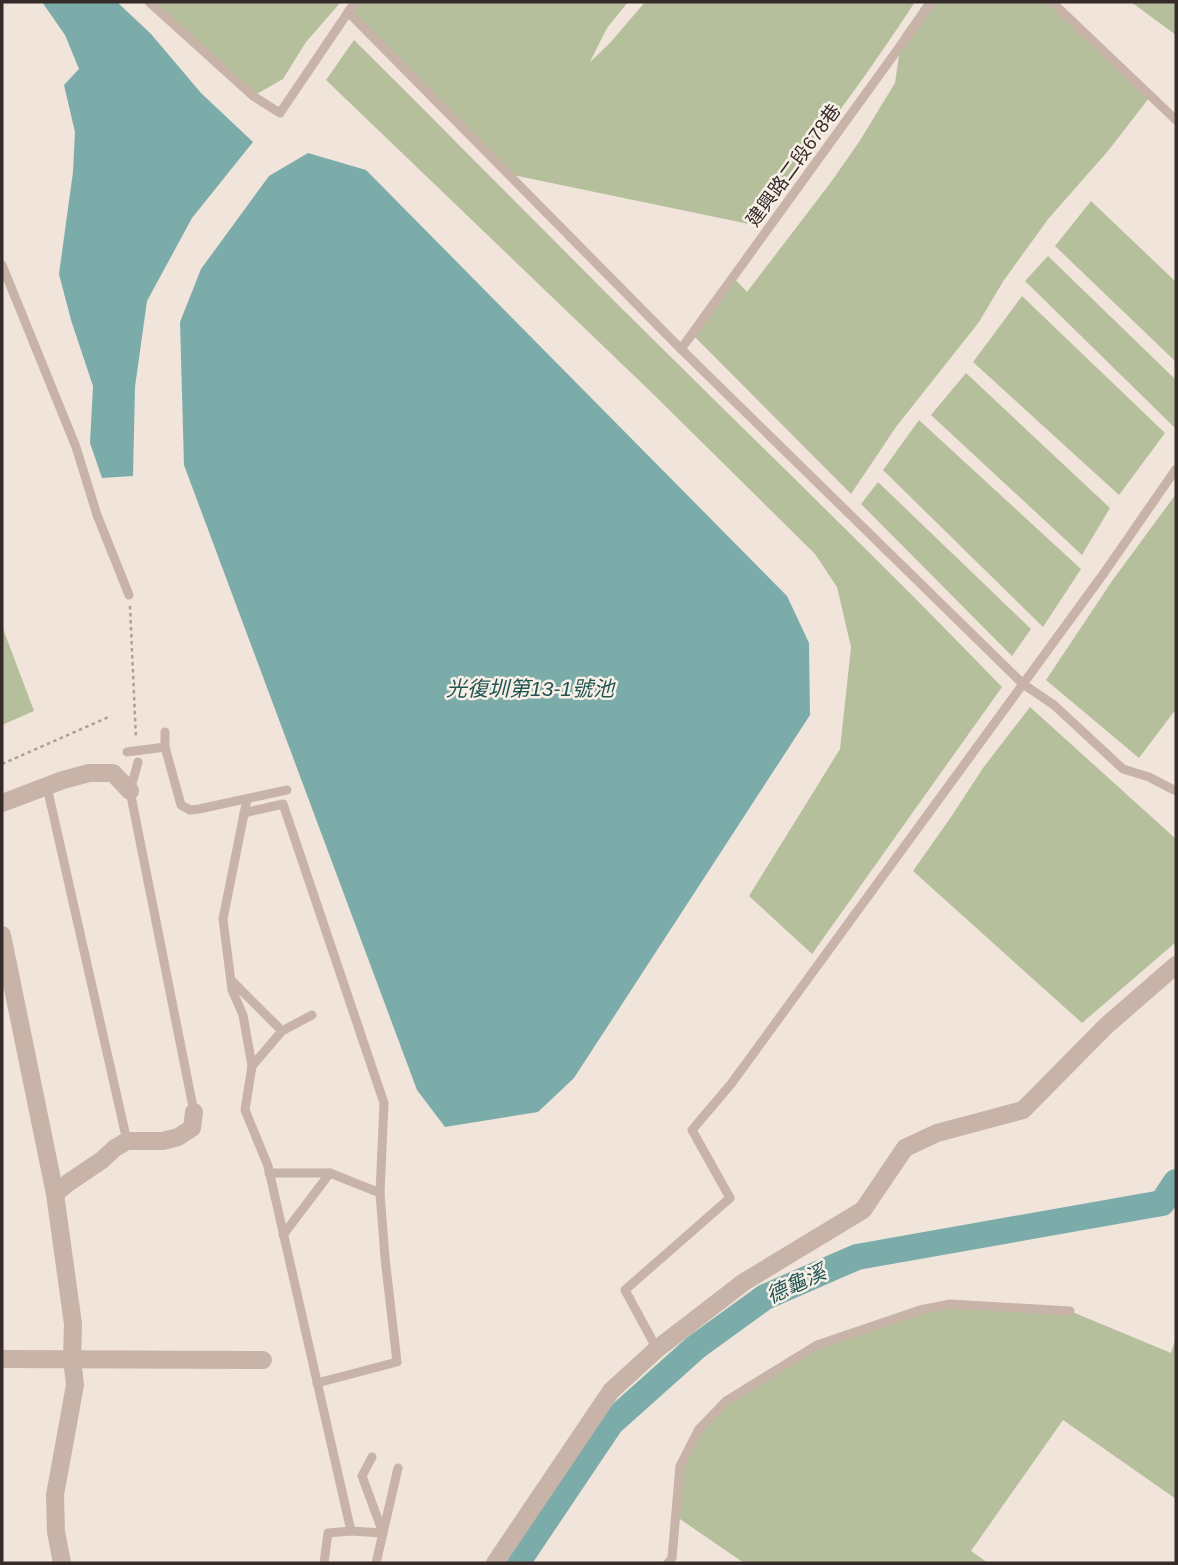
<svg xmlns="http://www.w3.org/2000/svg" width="1178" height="1565" font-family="Arial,'Noto Sans TC',sans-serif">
	<rect width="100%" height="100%" fill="#f1e4db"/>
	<!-- green -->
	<g fill="#b6bf9c">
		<polygon points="149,2 341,2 306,42 283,79 253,96"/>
		<path d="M356 2H628L607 28 590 62 610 43 645 2H915C882 52 848 101 811 148 790 174 768 198 749 224L508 174 348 12Z"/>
		<polygon points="925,2 1053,2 1149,98 1108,151 1049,218 1004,280 979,322 896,427 851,494 691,333 731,275 747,292 831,182 859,142 895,83 902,35"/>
		<polygon points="1131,2 1176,2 1176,35"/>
		<path d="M354 40C462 147 568 256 676 362 785 470 896 577 1002 687L812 954 749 896 840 749 851 647 837 587 815 554 650 391 326 80Z"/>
		<polygon points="1091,201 1176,282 1176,362 1055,246"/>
		<polygon points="1048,256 1176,380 1176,429 1025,281"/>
		<polygon points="1022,296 1165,433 1119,495 973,362"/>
		<polygon points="966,373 1110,508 1082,555 931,415"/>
		<polygon points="919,420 1081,569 1043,627 883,470"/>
		<polygon points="878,482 1031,629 1012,656 861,504"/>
		<polygon points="1176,494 1176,709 1139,758 1046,680 1112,581"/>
		<polygon points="2,626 34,711 2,725"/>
		<polygon points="1030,707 1176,839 1176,942 1082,1023 913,871 951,817 983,768"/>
		<polygon points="950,1304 1070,1311 1171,1353 1176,1337 1176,1499 1063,1420 971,1551 988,1563 744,1563 677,1517 680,1466 699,1429 726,1401 817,1345"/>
	</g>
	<!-- water -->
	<g fill="#7bacaa">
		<polygon points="42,2 117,2 151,34 201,93 253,142 192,218 147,301 135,387 133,476 102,478 90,443 93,386 71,320 59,274 73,172 75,132 64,85 79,69 65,35"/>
		<polygon points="308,153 366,170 787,596 809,643 810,715 574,1078 538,1112 445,1127 417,1090 184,465 180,322 201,269 269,176"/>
	</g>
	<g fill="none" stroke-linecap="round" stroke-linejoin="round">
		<!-- river -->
		<polyline stroke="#7bacaa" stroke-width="26" points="517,1563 611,1423 696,1347 765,1297 857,1257 1162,1203 1176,1182"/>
		<!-- path -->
		<g stroke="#b49d92" stroke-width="2.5" stroke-dasharray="3.5 3.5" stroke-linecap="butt">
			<polyline points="130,606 136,739"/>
			<polyline points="2,764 111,716"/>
		</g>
		<!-- lane -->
		<g stroke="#c8b3a8" stroke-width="9">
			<polyline points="149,2 253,96 280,113 355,2"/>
			<polyline points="1052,2 1176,120"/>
			<polyline points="348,12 681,349 1023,684 1054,705 1123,769 1149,777 1174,790 1176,789"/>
			<polyline points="2,265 76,447 97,515 129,595"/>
			<polyline points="681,349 932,2"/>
			<polyline points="165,732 165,747 181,805 190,810 199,809 287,790"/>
			<polyline points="138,762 130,791 194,1112"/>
			<polyline points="47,787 127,1141"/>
			<polyline points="247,799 223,919 232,990 243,1015 252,1066 245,1110 268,1166 351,1531 328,1533 324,1563"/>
			<polyline points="244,813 283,804 384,1103 380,1193 385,1258 397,1362 317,1383"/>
			<polyline points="231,980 282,1031"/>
			<polyline points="252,1066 282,1031 312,1015"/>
			<polyline points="269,1173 330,1173"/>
			<polyline points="283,1235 330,1173 380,1193"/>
			<polyline points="657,1349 625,1290 730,1198 692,1130 731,1084 1104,573 1176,469"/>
			<polyline points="372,1457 362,1476 383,1533 376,1563"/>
			<polyline points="351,1531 383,1533 398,1468"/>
			<polyline points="668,1563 672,1558 680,1466 699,1429 726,1401 817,1345 920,1310 950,1304 1070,1311"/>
		</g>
		<!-- street -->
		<g stroke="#c8b3a8" stroke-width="18">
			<polyline points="2,803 63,780 89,773 113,773 130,791"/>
			<polyline points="2,935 55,1194 73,1324 72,1359 75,1385 55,1495 56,1532 62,1563"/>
			<polyline points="55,1194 68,1183 102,1160 115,1148 127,1141 163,1141 178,1137 192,1128 194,1112"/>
			<polyline points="2,1359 263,1360"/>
			<polyline points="495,1563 611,1391 657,1349 744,1282 863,1210 905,1148 937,1133 1023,1110 1106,1026 1176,965"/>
		</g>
		<!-- lane-bridge -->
		<polyline stroke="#c8b3a8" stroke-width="9" points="127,752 165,747"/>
	</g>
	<g text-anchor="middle" stroke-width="5" stroke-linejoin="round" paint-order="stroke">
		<!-- street labels -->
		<g font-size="19" fill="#352b28" stroke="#f8efe7">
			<text transform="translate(793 165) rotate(-54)" y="7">建興路二段678巷</text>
		</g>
		<!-- water labels -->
		<g font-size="21" font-style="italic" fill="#1f5553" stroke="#f8efe7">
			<text x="530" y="696">光復圳第13-1號池</text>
			<text transform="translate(796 1284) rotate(-25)" y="7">德龜溪</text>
		</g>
	</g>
	<!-- border -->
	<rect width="1178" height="1565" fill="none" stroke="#352b28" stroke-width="7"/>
</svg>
